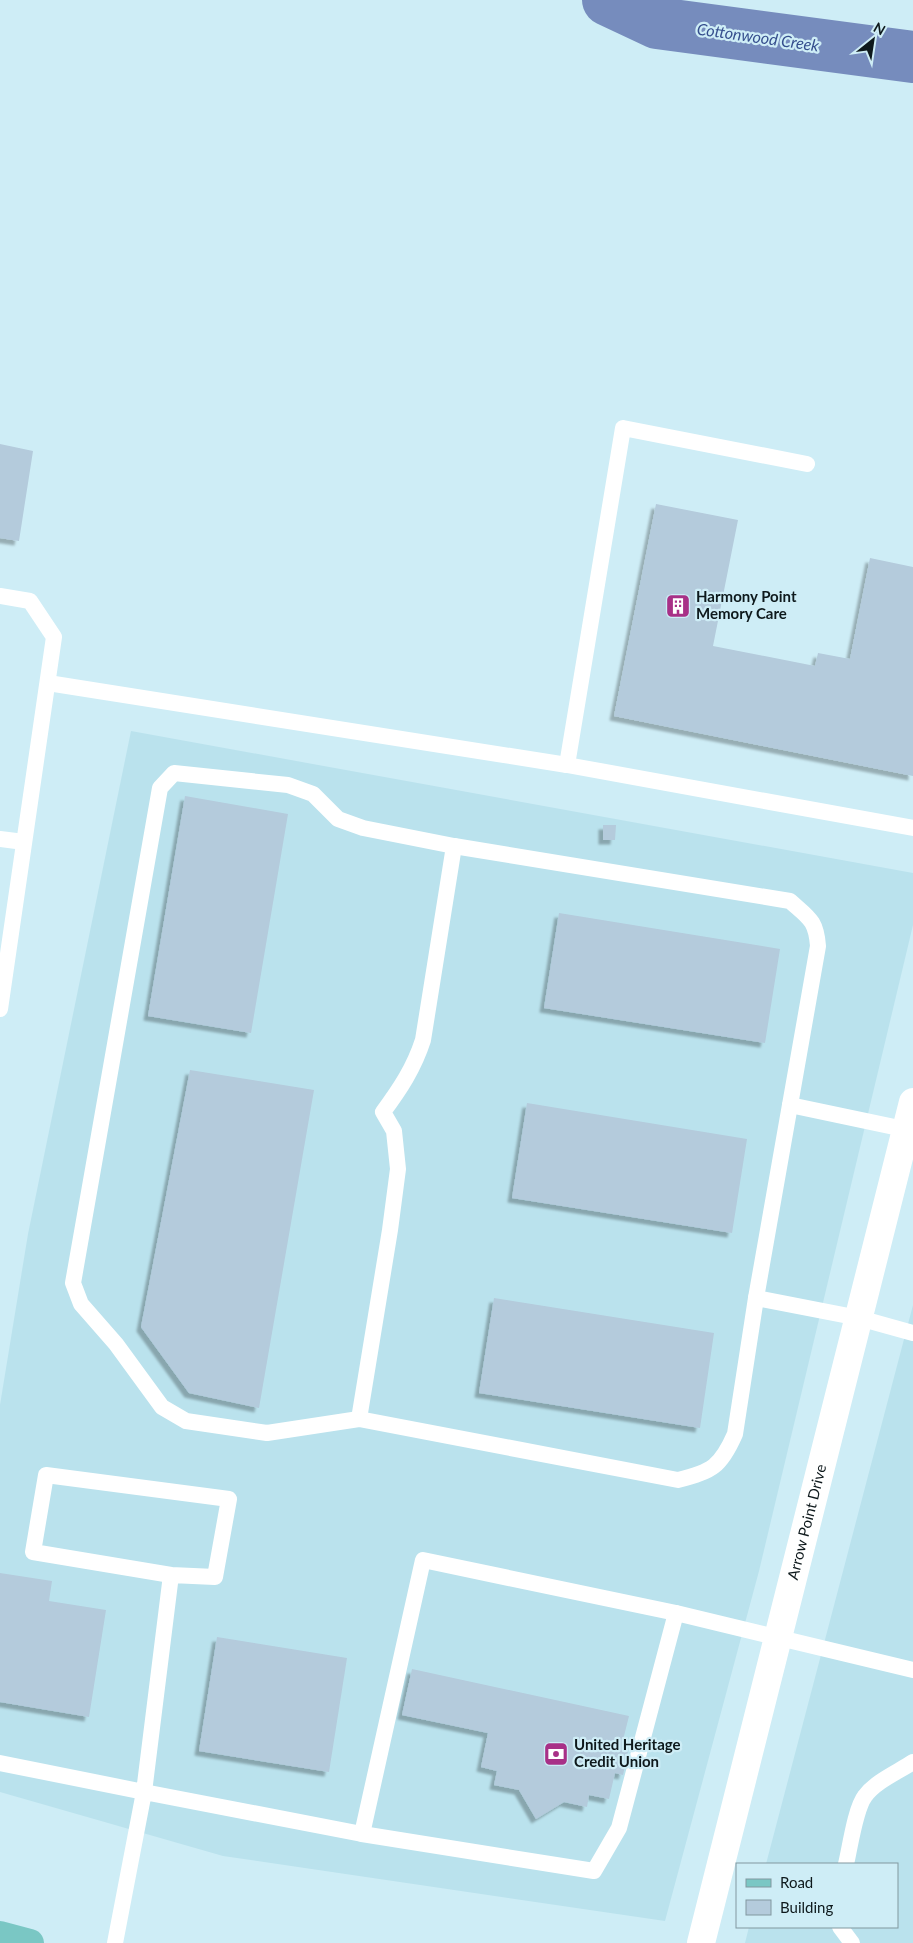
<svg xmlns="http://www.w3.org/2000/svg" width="913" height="1943" font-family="Lato,sans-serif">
	<defs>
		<filter id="shadow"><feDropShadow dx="-4.5" dy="4.5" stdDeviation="1" flood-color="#0004"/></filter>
	</defs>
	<rect width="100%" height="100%" fill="#ceedf6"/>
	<!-- built -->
	<g fill="#bae2ed">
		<polygon points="131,731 913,873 913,925 759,1571 665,1921 223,1856 0,1792 0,1405 28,1234"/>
		<polygon points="913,1305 913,1943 745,1943 749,1927 897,1927 897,1864 766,1864"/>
	</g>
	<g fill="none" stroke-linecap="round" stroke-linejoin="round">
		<!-- river -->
		<polyline stroke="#768cbd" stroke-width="52" points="608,0 657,23 913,57"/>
	</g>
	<!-- building -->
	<g fill="#b4cbdc" filter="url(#shadow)">
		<polygon points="0,444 33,451 19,541 0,538"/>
		<polygon points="656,504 738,520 713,646 815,666 818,653 850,659 870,558 913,567 913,776 614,716"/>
		<polygon points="185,796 288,814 251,1033 148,1016"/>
		<polygon points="603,825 616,825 615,840 603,840"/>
		<polygon points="559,913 780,949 765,1043 544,1008"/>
		<polygon points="190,1070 314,1090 259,1408 189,1393 141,1327"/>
		<polygon points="527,1103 747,1139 732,1233 512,1198"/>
		<polygon points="494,1298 714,1333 700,1428 479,1393"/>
		<polygon points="0,1573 52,1581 49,1601 106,1610 89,1717 0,1702"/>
		<polygon points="217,1637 347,1658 329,1772 199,1751"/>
		<polygon points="412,1669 629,1716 623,1740 630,1742 623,1775 615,1773 609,1799 589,1795 587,1807 564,1802 536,1819 519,1790 494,1785 497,1771 481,1767 488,1733 402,1715"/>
	</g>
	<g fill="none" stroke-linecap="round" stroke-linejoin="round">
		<!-- service -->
		<g stroke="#fff" stroke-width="16">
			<polyline points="0,596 30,601 54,637 0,1009"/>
			<polyline points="48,683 567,765 913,828"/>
			<polyline points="567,765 623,428 807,464"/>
			<polyline points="0,839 24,842"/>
			<polyline points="913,1131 790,1105 756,1298 859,1318 913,1333"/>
			<path d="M756 1298 735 1434C721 1466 712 1472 678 1480L359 1419 267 1433 186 1421 162 1407 116 1344 81 1304 73 1283 160 788 174 773 288 785 313 794 338 819 363 828 454 846 790 901C809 918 816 920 818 946L790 1105"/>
			<path d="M359 1419 390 1230 398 1169 394 1131 383 1112C400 1089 414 1068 423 1040L454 846"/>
			<polyline points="0,1763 144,1792 171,1575 33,1552 46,1475 229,1499 215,1577 171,1575"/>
			<polyline points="362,1834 423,1560 676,1613"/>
			<path d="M846 1864C850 1848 855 1809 865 1796 876 1781 898 1772 913 1762"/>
			<polyline points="840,1927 852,1943"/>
			<polyline points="115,1943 144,1792 362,1834 594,1871 619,1828 676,1613 913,1670"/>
		</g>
		<!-- tertiary -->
		<path stroke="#fff" stroke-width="28" id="s1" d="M701 1943 913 1102"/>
		<!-- primary -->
		<polyline stroke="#7ac7c4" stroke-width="28" points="0,1935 30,1943"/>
	</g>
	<!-- icons -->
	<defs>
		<symbol id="building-square" viewBox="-11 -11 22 22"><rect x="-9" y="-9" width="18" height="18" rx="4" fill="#a83087" stroke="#ceedf6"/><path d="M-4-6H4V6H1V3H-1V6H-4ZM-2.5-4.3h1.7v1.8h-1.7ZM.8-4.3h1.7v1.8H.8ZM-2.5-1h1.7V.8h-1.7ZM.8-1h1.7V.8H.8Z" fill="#fff"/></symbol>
		<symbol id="bank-square" viewBox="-11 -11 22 22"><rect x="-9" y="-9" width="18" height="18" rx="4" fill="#a83087" stroke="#ceedf6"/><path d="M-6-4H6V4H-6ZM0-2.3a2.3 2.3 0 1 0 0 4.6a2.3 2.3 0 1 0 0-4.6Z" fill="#fff"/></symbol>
	</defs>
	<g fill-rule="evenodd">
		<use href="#building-square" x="664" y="592" width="28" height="28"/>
		<use href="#bank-square" x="542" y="1740" width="28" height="28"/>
	</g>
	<g text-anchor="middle" stroke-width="4.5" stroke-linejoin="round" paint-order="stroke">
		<!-- poi labels -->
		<g font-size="15" font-weight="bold" fill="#0e191c" stroke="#ceedf6" text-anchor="start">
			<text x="696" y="602">Harmony Point<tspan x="696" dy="17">Memory Care</tspan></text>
			<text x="574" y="1750">United Heritage<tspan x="574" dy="17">Credit Union</tspan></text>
		</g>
		<!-- street labels -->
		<g font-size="15" fill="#0e191c" stroke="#ceedf6">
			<text dy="5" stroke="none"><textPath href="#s1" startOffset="434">Arrow Point Drive</textPath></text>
		</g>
		<!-- water labels -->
		<g font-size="16" font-style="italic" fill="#354e8d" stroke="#ceedf6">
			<text transform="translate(758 37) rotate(8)" y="6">Cottonwood Creek</text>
		</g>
	</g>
	<!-- legend -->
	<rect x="736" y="1863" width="162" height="65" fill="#ceedf6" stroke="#81989f"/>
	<rect x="746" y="1879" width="25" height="8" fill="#7ac7c4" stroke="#81989f"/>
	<text x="780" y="1888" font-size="15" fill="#0e191c">Road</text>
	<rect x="746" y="1900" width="25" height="15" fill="#b4cbdc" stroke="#81989f"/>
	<text x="780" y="1913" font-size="15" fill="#0e191c">Building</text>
	<!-- north arrow -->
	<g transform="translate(873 40) rotate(30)" stroke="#ceedf6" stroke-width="4" paint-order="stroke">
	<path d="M0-4L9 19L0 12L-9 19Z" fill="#0e191c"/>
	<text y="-8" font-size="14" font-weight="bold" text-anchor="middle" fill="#0e191c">N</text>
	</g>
</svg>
